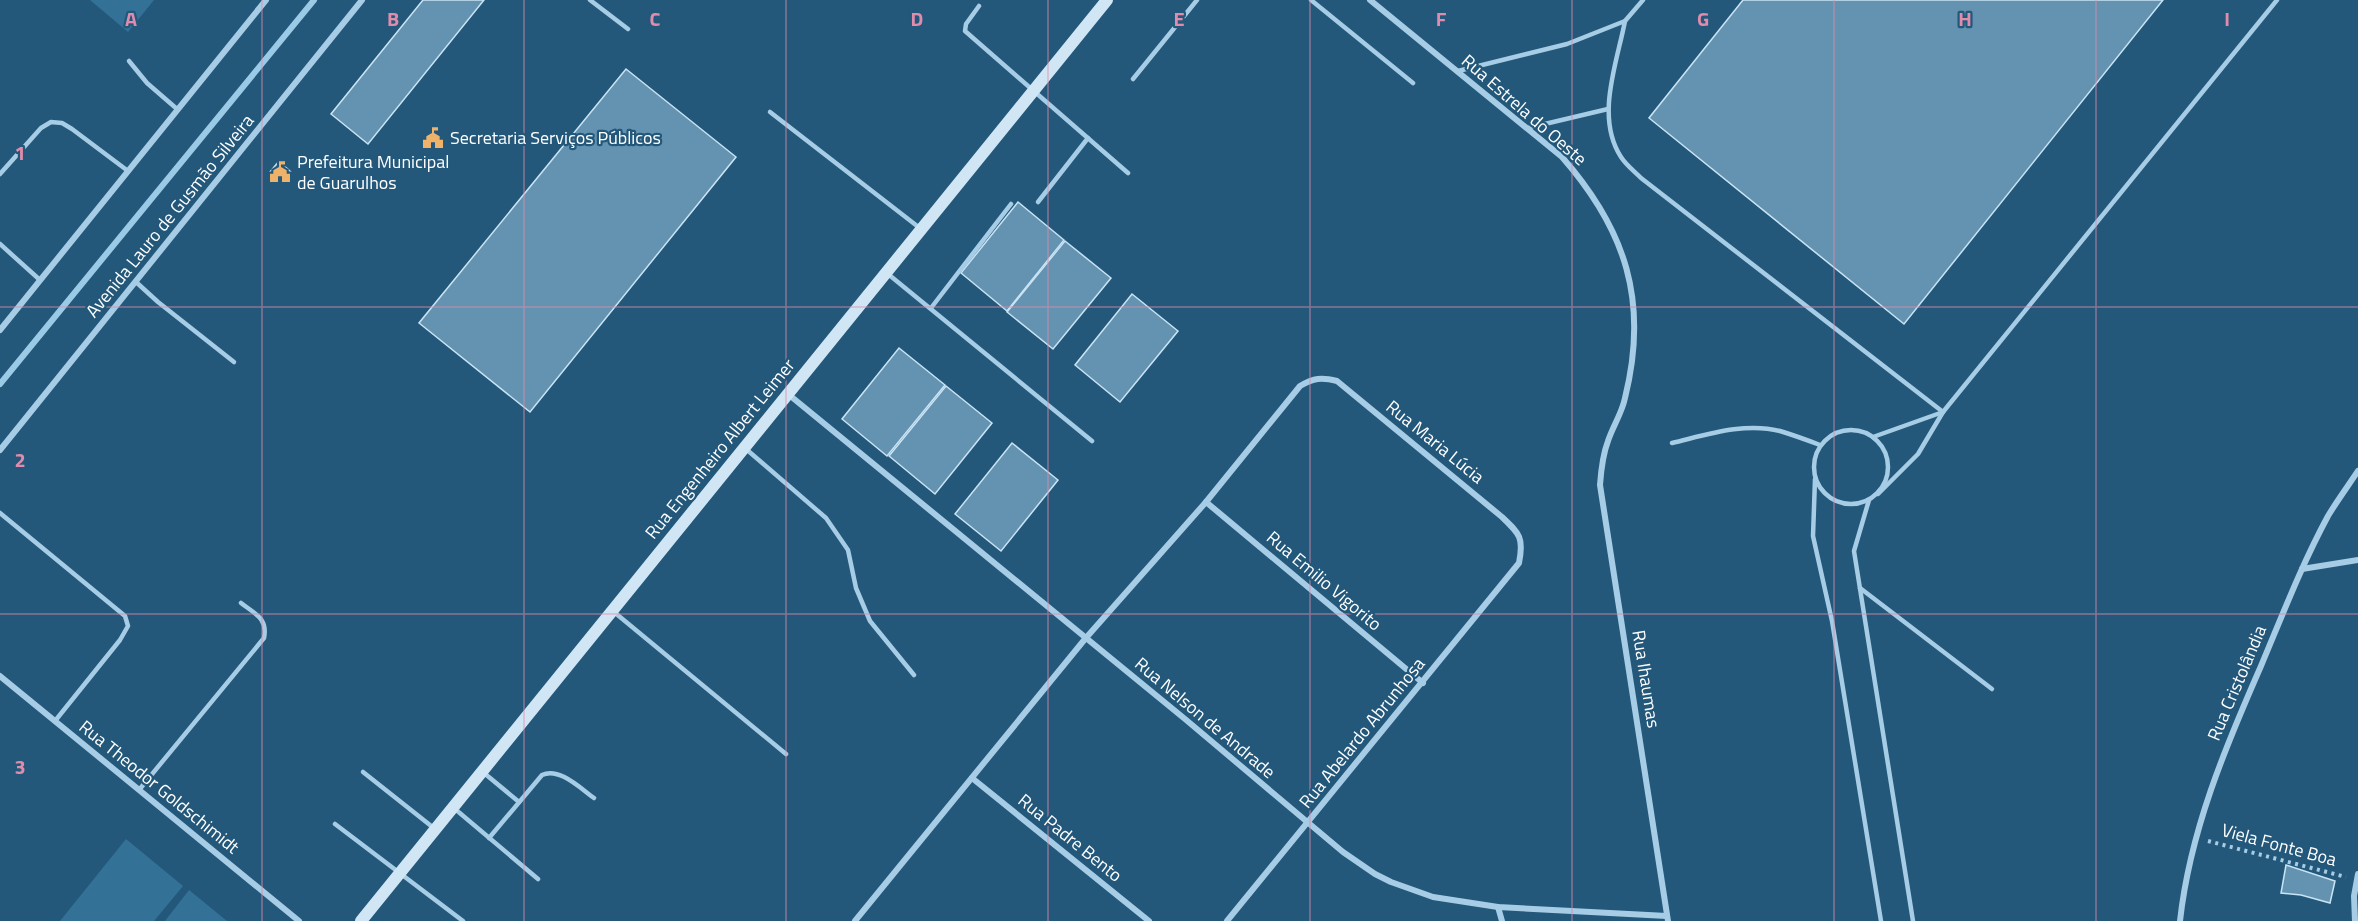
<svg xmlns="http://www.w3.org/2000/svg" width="2358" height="921" font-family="'Titillium Web',sans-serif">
	<rect width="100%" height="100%" fill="#23587b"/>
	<!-- green -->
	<g fill="#347196">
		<polygon points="90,0 154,0 128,32"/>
		<polygon points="126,839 183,886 154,921 60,921"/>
		<polygon points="189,890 227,921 165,921"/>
	</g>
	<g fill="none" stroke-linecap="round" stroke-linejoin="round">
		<!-- stream -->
		<polyline stroke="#9acae6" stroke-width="6" points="0,384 314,0"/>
	</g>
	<!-- building -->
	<g fill="#6493b1" stroke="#c9e4f4" stroke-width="1.5">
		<polygon points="423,0 484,0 368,144 331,114"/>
		<polygon points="1743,0 2163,0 1904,324 1649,118"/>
		<polygon points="626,69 736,157 530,412 419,323"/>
		<polygon points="279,161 291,172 282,183 270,172"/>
		<polygon points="1018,202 1064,240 1007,311 961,273"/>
		<polygon points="1065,241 1111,278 1053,349 1007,312"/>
		<polygon points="1132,294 1178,331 1120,402 1075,365"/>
		<polygon points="899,348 945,385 887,456 842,419"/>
		<polygon points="946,386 992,423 935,494 889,456"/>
		<polygon points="1012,443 1058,480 1001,551 955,514"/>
		<polygon points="2286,865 2335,881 2330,903 2301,895 2281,893"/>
	</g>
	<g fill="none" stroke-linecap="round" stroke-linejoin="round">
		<!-- path -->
		<polyline stroke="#a6cde5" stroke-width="4" stroke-dasharray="3 4.5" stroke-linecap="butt" points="2208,841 2346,877"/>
		<!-- lane -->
		<g stroke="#a6cde5" stroke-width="4.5">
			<polyline points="590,0 628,29"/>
			<polyline points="1311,0 1413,83"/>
			<polyline points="979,6 966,24 965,31 1128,173"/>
			<path d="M1625 21C1617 63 1595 117 1621 157 1626 165 1634 171 1641 178L1943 412"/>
			<polyline points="129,61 147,83 177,109"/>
			<polyline points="1458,71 1567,44 1625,21 1643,0"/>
			<polyline points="1133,79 1197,0"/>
			<polyline points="770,112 921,229"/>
			<polyline points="1528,128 1608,109"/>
			<polyline points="0,174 41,128 51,122 62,123 72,129 128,171"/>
			<polyline points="1038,202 1088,138"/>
			<polyline points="0,244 40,280"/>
			<polyline points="888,274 1092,441"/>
			<polyline points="136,282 158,302 234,362"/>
			<polyline points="931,308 1011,204"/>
			<circle cx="1851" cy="467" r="37"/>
			<polyline points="1873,437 1943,412"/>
			<path d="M1672 443C1706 435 1744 422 1780 431 1793 435 1807 440 1820 445"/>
			<polyline points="746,449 826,518 848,550 856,588 870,621 914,675"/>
			<polyline points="1815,479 1813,536 1832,621 1881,921"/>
			<polyline points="1878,494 1918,454 1943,412 2277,0"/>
			<polyline points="1869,500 1854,551 1913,921"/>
			<polyline points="0,513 125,616 128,626 120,640 55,721"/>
			<polyline points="1860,588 1992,689"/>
			<polyline points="614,612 786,754"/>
			<polyline points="363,772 435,829"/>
			<polyline points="484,773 519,802"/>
			<path d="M139 790 264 638C268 618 255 614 241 603"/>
			<polyline points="455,809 538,879"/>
			<polyline points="335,824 463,921"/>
			<path d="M489 838 542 775C559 767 580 788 594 798"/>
		</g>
		<!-- street -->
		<g stroke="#a6cde5" stroke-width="6">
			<path d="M1370 0 1562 157C1626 230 1649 302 1625 398 1622 413 1613 426 1608 441 1603 454 1601 471 1600 485L1668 921"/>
			<polyline points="0,330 266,0"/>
			<polyline points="788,394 1185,719 1343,852 1375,874 1391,882 1433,897 1498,907 1667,916"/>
			<polyline points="0,450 362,0"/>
			<polyline points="1206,502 1423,683"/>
			<polyline points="2302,569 2358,560"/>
			<polyline points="0,676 299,921"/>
			<polyline points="972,778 1149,921"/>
			<polyline points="1498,907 1502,921"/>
			<path d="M855 921 1085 639 1206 502 1300 386C1314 378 1321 377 1337 381L1502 517C1520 534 1524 538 1519 563L1227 921"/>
			<path d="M2180 921C2190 831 2225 748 2261 666 2282 616 2302 564 2328 516 2337 501 2348 486 2358 471"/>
			<polyline points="2355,921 2354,896 2358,874"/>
		</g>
		<!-- secondary -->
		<polyline stroke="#d0e6f4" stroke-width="12" points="361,921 1107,0"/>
	</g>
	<!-- grid -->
	<path fill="none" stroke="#e08cad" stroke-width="1.5" stroke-opacity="0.55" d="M262 0V921M524 0V921M786 0V921M1048 0V921M1310 0V921M1572 0V921M1834 0V921M2096 0V921M0 307H2358M0 614H2358"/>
	<!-- icons -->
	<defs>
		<symbol id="civic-bare" viewBox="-9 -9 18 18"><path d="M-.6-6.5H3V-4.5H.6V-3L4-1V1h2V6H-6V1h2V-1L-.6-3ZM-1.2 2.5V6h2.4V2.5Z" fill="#efb26a" stroke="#23587b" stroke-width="2.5" paint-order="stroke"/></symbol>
	</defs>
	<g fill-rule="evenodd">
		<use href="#civic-bare" x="418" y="123" width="30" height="30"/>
		<use href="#civic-bare" x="265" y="157" width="30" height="30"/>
	</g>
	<g text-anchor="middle" stroke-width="4.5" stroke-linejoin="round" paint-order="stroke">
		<!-- street labels -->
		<g font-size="18" fill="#fff" stroke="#23587b">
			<text transform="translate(1524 110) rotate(41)" y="6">Rua Estrela do Oeste</text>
			<text transform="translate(170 216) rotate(-51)" y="6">Avenida Lauro de Gusmão Silveira</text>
			<text transform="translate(1435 442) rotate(39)" y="6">Rua Maria Lúcia</text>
			<text transform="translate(720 449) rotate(-51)" y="6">Rua Engenheiro Albert Leimer</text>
			<text transform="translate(1324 581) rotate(40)" y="6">Rua Emilio Vigorito</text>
			<text transform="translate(1646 679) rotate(81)" y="6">Rua Ihaumas</text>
			<text transform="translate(2237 683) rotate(-67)" y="6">Rua Cristolândia</text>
			<text transform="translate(1205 718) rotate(40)" y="6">Rua Nelson de Andrade</text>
			<text transform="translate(1362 733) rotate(-51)" y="6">Rua Abelardo Abrunhosa</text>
			<text transform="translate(159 787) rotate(39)" y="6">Rua Theodor Goldschimidt</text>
			<text transform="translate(1070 838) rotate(39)" y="6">Rua Padre Bento</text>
			<text transform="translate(2279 845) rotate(15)" y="6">Viela Fonte Boa</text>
		</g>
		<!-- poi labels -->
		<g font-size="18" fill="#fff" stroke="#23587b" text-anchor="start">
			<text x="450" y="144">Secretaria Serviços Públicos</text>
			<text x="297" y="168">Prefeitura Municipal<tspan x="297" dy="21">de Guarulhos</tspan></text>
		</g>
	</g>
	<g font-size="20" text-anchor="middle" font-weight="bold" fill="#e08cad" stroke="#23587b" stroke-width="4.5" stroke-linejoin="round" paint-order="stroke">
		<text x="131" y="26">A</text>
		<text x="393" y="26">B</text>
		<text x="655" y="26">C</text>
		<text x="917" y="26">D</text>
		<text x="1179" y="26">E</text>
		<text x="1441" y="26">F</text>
		<text x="1703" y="26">G</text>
		<text x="1965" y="26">H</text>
		<text x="2227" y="26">I</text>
		<text x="20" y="160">1</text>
		<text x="20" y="467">2</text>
		<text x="20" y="774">3</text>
	</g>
</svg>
